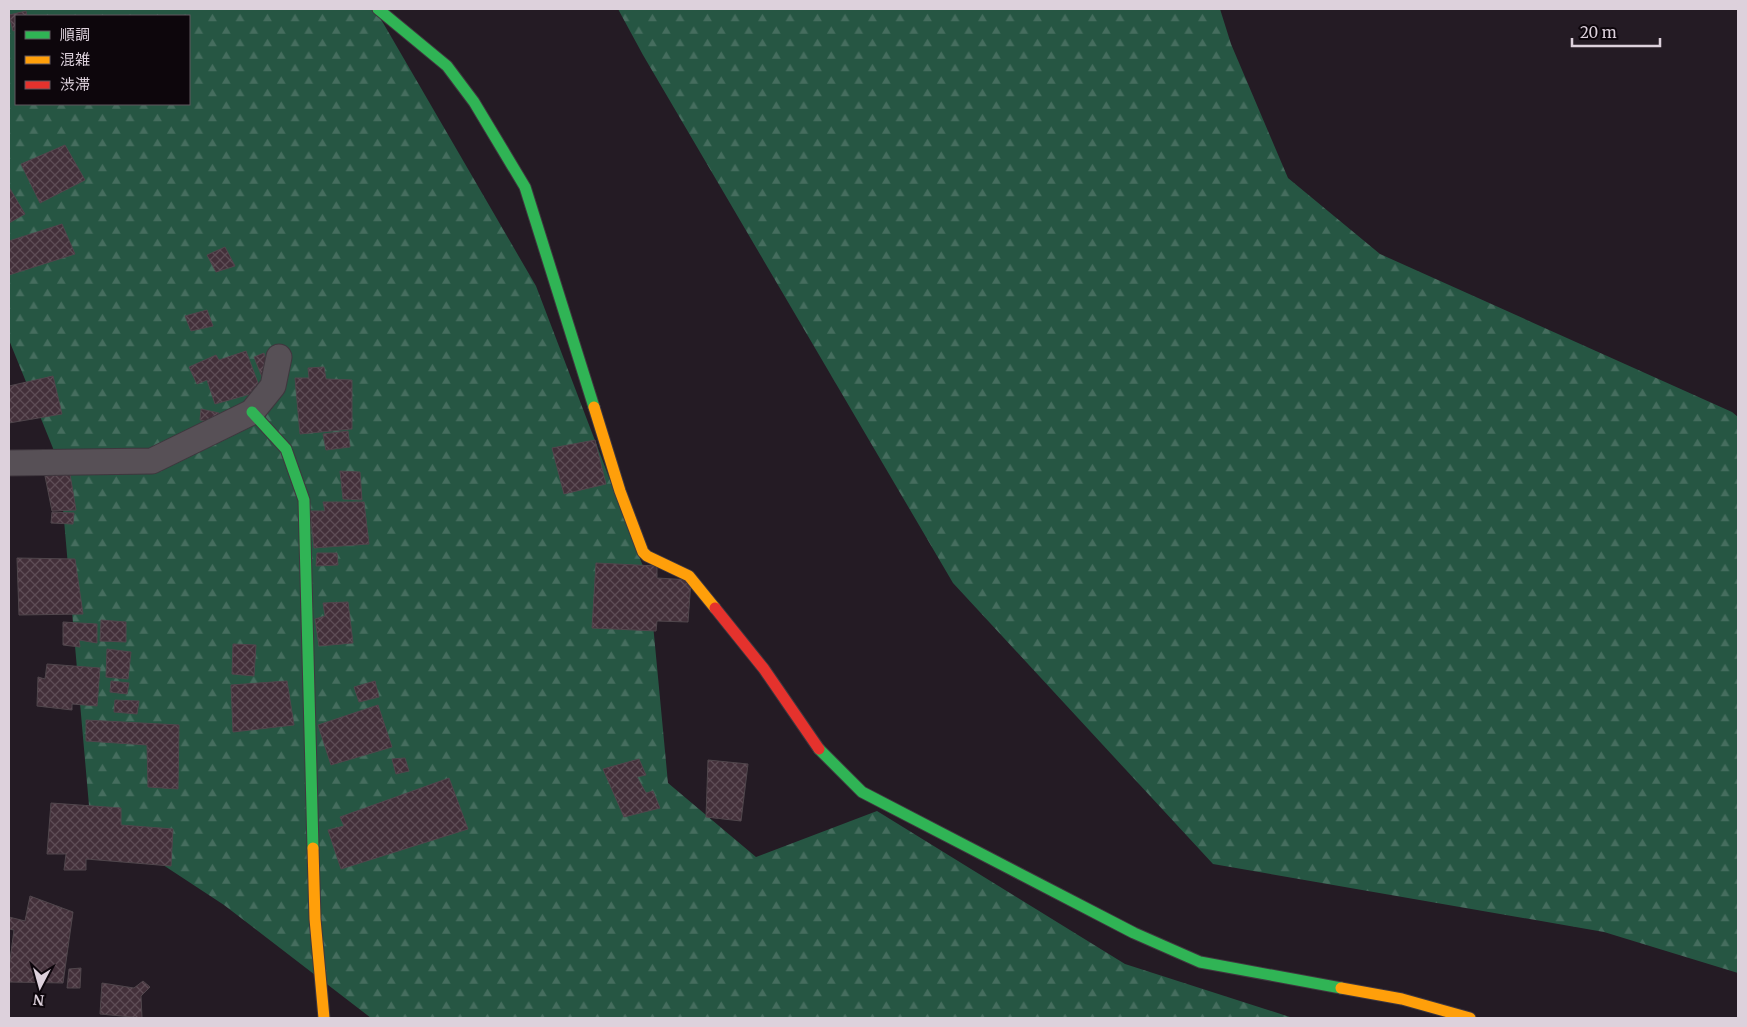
<svg xmlns="http://www.w3.org/2000/svg" width="1747" height="1027" font-family="Merriweather,'Noto Sans JP',serif">
	<defs>
		<pattern id="forest-firs" width="22" height="20" patternUnits="userSpaceOnUse" patternTransform="scale(1.25)"><rect width="22" height="20" fill="#265643"/><path d="M5 1l3.5 6h-7zM16 11l3.5 6h-7z" fill="#456d5e"/></pattern>
		<pattern id="building-cross-hatch" width="8" height="8" patternUnits="userSpaceOnUse" patternTransform="scale(1.25)"><rect width="8" height="8" fill="#43303a"/><path d="M0 0l8 8M0 8l8-8" fill="none" stroke="#5e4d56"/></pattern>
	</defs>
	<rect width="100%" height="100%" fill="#241b24"/>
	<!-- forest -->
	<g fill="url(#forest-firs)" fill-rule="evenodd">
		<path d="M9 9H375L536 286 649 582 668 783 756 857 877 811 1125 964 1293 1018H371L224 905 90 817 59 463 9 340ZM16 16H189V104H16Z"/>
		<polygon points="618,9 1220,9 1231,44 1288,178 1380,254 1732,412 1738,417 1738,973 1604,932 1213,864 953,583 643,55"/>
	</g>
	<!-- building -->
	<g fill="url(#building-cross-hatch)" stroke="#50464c">
		<polygon points="26,11 27,16 16,16 16,30 13,31 9,15"/>
		<polygon points="65,145 85,180 40,203 21,164"/>
		<polygon points="9,187 25,214 9,223"/>
		<polygon points="62,224 75,254 9,275 9,241"/>
		<polygon points="225,247 235,266 216,272 207,255"/>
		<polygon points="207,310 213,326 191,331 185,316"/>
		<polygon points="246,351 261,391 215,404 207,380 197,384 189,367 216,355 219,360"/>
		<polygon points="264,353 271,374 262,377 254,357"/>
		<polygon points="324,367 326,379 352,380 352,429 300,434 295,378 309,378 308,368"/>
		<polygon points="53,376 62,414 9,423 9,386"/>
		<polygon points="201,409 219,413 216,423 200,420"/>
		<polygon points="348,431 350,447 326,450 323,434"/>
		<polygon points="595,440 606,484 564,494 552,448"/>
		<polygon points="340,471 360,472 362,500 343,499"/>
		<polygon points="70,474 76,510 52,511 45,476"/>
		<polygon points="323,502 364,502 369,544 314,548 310,511 325,511"/>
		<polygon points="52,512 74,513 73,524 51,523"/>
		<polygon points="317,553 337,553 338,565 316,566"/>
		<polygon points="17,558 75,559 83,614 19,615"/>
		<polygon points="596,563 657,566 657,578 691,580 688,622 657,621 656,631 592,628"/>
		<polygon points="348,602 353,643 319,646 315,619 325,616 323,603"/>
		<polygon points="101,620 126,622 126,642 100,641"/>
		<polygon points="63,622 97,624 97,643 79,640 80,647 63,645"/>
		<polygon points="233,644 256,645 254,676 232,674"/>
		<polygon points="107,649 131,652 128,679 106,677"/>
		<polygon points="47,664 100,668 97,706 72,704 72,710 37,706 38,677 45,679"/>
		<polygon points="111,681 129,683 127,694 110,692"/>
		<polygon points="287,681 294,725 233,732 231,685"/>
		<polygon points="375,681 379,697 359,702 354,687"/>
		<polygon points="115,700 139,701 137,714 114,712"/>
		<polygon points="378,705 392,747 331,765 318,725"/>
		<polygon points="86,720 179,725 178,789 148,787 147,745 86,741"/>
		<polygon points="405,758 409,771 396,774 392,759"/>
		<polygon points="639,759 646,775 637,777 646,793 653,791 660,808 624,817 603,769"/>
		<polygon points="708,760 748,764 741,821 706,817"/>
		<polygon points="449,778 468,829 341,869 328,830 344,826 340,817"/>
		<polygon points="51,803 121,808 121,825 173,829 171,866 86,859 86,870 64,870 66,854 47,854"/>
		<polygon points="30,896 73,912 63,983 9,982 9,968 14,930 9,929 9,917 25,921"/>
		<polygon points="81,968 80,988 67,988 69,969"/>
		<polygon points="143,981 150,987 141,996 142,1018 100,1014 102,983 134,988"/>
	</g>
	<g fill="none" stroke-linecap="round" stroke-linejoin="round">
		<defs>
			<polyline id="street" points="9,463 152,461 252,412 273,386 279,357"/>
			<g id="fast">
				<polyline points="378,9 447,66 474,102 525,187 594,407"/>
				<polyline points="252,412 286,449 304,500 313,848"/>
				<polyline points="819,749 862,792 1134,933 1200,962 1341,988"/>
			</g>
			<g id="slow">
				<polyline points="594,407 620,491 643,552 647,556 689,576 715,608"/>
				<polyline points="313,848 315,919 324,1018"/>
				<polyline points="1341,988 1402,999 1470,1018"/>
			</g>
			<polyline id="jam" points="715,608 764,669 819,749"/>
		</defs>
		<!-- street casing -->
		<use href="#street" stroke="#3f373e" stroke-width="27"/>
		<!-- fast casing -->
		<use href="#fast" stroke="#3f373e" stroke-width="13"/>
		<!-- slow casing -->
		<use href="#slow" stroke="#3f373e" stroke-width="13"/>
		<!-- jam casing -->
		<use href="#jam" stroke="#3f373e" stroke-width="13"/>
		<!-- street -->
		<use href="#street" stroke="#575056" stroke-width="25"/>
		<!-- fast -->
		<use href="#fast" stroke="#30b455" stroke-width="11"/>
		<!-- slow -->
		<use href="#slow" stroke="#ff9f0a" stroke-width="11"/>
		<!-- jam -->
		<use href="#jam" stroke="#e5322d" stroke-width="11"/>
	</g>
	<!-- border -->
	<rect width="1747" height="1027" fill="none" stroke="#ddd1dc" stroke-width="20"/>
	<!-- legend -->
	<rect x="15" y="15" width="175" height="90" fill="#0d060c" stroke="#60575f"/>
	<rect x="25" y="31" width="25" height="8" fill="#30b455" stroke="#60575f"/>
	<text x="60" y="40" font-size="15" fill="#ddd1dc">順調</text>
	<rect x="25" y="56" width="25" height="8" fill="#ff9f0a" stroke="#60575f"/>
	<text x="60" y="65" font-size="15" fill="#ddd1dc">混雑</text>
	<rect x="25" y="81" width="25" height="8" fill="#e5322d" stroke="#60575f"/>
	<text x="60" y="90" font-size="15" fill="#ddd1dc">渋滞</text>
	<!-- north arrow -->
	<g transform="translate(40 987) rotate(186)" stroke="#0d060c" stroke-width="4" paint-order="stroke">
	<path d="M0-4L9 19L0 12L-9 19Z" fill="#ddd1dc"/>
	<text y="-8" font-size="14" font-weight="bold" text-anchor="middle" fill="#ddd1dc">N</text>
	</g>
	<!-- scale -->
	<path d="M1572 38v8h88v-8" fill="none" stroke="#ddd1dc" stroke-width="2.5"/>
	<text x="1580" y="38" font-size="15" fill="#ddd1dc" stroke="#0d060c" stroke-width="4" paint-order="stroke">20 m</text>
</svg>
